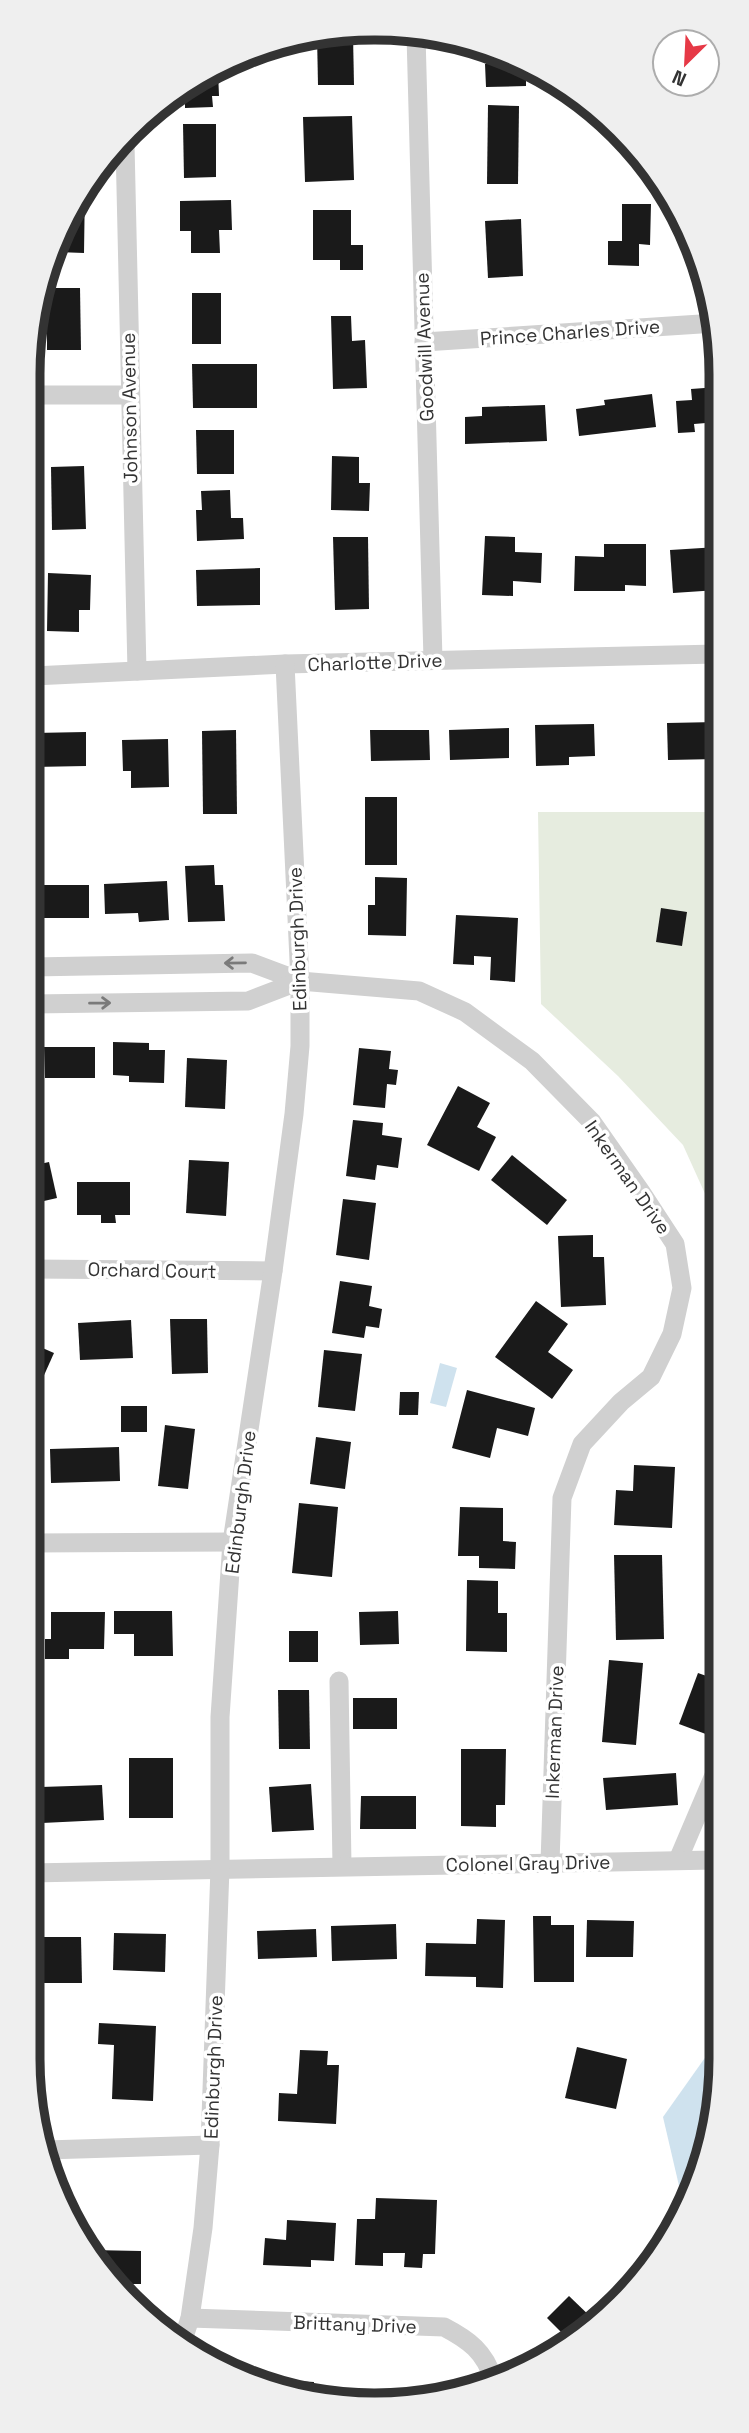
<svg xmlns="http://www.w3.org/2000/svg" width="749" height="2433" font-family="'Space Grotesk',sans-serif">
	<rect width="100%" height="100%" fill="#fff"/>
	<!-- green -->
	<polygon fill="#e6ecdf" points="538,812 717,812 716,1218 683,1145 618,1076 541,1004"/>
	<!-- water -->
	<g fill="#cfe2ee">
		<polygon points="440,1363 457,1368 446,1407 430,1403"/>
		<polygon points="714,2045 714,2126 683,2203 663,2117"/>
	</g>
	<!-- building -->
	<g fill="#1a1a1a">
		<polygon points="317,35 353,35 354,85 318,85"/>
		<polygon points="492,53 526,66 526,86 486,87 485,64 492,64"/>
		<polygon points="218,71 219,96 212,96 213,107 185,108 185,85"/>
		<polygon points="488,105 519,106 518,184 487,184"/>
		<polygon points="352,116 354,180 305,182 303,117"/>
		<polygon points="183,124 216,124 216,177 184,178"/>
		<polygon points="85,185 84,253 57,252 71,219"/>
		<polygon points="231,200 232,230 219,230 220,253 191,253 191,231 180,231 180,201"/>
		<polygon points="622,204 651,204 650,245 639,244 639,266 608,265 608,241 622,241"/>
		<polygon points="313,210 351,210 351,245 363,245 363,270 340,270 340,260 313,260"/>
		<polygon points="521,219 523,276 488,278 485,221"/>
		<polygon points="47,288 80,288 81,350 47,350"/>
		<rect x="192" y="293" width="29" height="51"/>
		<polygon points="331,316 351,316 352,341 365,340 367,388 333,389"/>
		<polygon points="192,364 257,364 257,408 193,408"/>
		<polygon points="718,387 718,422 694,424 695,432 678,433 676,401 692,400 691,389"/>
		<polygon points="652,394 656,427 579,436 576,409 605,405 604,400"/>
		<polygon points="545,405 547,441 465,444 465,417 482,416 482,407"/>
		<polygon points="196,430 234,430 234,474 197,474"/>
		<polygon points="332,456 359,457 359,483 370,483 369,511 331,510"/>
		<polygon points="84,466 86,529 52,530 51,467"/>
		<polygon points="230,490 231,518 243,518 244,539 197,541 196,510 202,510 201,491"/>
		<polygon points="485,536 515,537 515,552 542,553 541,583 513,581 513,596 482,595"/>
		<polygon points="333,537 368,537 369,609 335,610"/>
		<polygon points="604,544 646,544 646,586 625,585 625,591 574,591 575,556 604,557"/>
		<polygon points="718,547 718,590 673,593 670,550"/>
		<polygon points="260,568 260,605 197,606 196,570"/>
		<polygon points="48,573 91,575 90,610 79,610 79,632 47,631"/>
		<polygon points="717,722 717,759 668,760 667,723"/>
		<polygon points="594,724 595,756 569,757 569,765 536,766 535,725"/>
		<polygon points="509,728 509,758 450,760 449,730"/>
		<polygon points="236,730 237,814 203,814 202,731"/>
		<polygon points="370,730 429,730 430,760 371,761"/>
		<polygon points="86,732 86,766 33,767 33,733"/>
		<polygon points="168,739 169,787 131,788 131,771 123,771 122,740"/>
		<rect x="365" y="797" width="32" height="68"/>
		<polygon points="214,865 215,885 223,885 225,921 188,922 185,866"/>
		<polygon points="375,877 407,878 406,936 368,935 368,905 375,905"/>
		<polygon points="167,881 169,920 139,922 138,913 105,914 104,884"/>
		<polygon points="33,885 89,885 89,918 32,918"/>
		<polygon points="661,908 687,912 682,946 656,942"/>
		<polygon points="456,915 518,918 515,982 490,980 491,957 474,956 474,965 453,964"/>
		<polygon points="113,1042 149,1043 149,1050 165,1050 164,1083 129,1082 129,1076 113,1075"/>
		<polygon points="44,1047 95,1047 95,1078 45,1078"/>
		<polygon points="359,1048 391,1051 389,1069 398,1070 396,1085 387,1084 385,1108 353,1105"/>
		<polygon points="187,1058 227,1060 225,1109 185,1107"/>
		<polygon points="458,1086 490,1103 477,1127 496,1137 479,1171 427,1145"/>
		<polygon points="353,1120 383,1123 382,1135 402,1138 398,1168 377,1165 375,1180 346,1176"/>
		<polygon points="512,1155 567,1200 547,1225 491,1180"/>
		<polygon points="189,1160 229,1162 226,1216 186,1213"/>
		<polygon points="49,1162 57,1198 31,1204 31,1166"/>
		<polygon points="77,1182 130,1182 130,1215 115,1215 116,1223 101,1223 101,1215 77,1215"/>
		<polygon points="343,1199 376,1203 369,1260 336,1255"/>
		<polygon points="593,1235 593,1257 604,1257 606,1305 561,1307 558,1236"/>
		<polygon points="340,1281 372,1286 369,1306 382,1309 379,1328 366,1326 364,1338 332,1333"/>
		<polygon points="536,1301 568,1324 548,1352 573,1370 552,1399 495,1357"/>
		<polygon points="170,1319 207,1319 208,1373 172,1374"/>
		<polygon points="131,1320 133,1358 80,1360 78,1323"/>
		<polygon points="31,1343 54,1353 41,1382 31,1378"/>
		<polygon points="324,1350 362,1354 355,1411 318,1407"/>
		<polygon points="467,1390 535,1408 528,1436 497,1428 490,1458 452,1448"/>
		<polygon points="400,1392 419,1392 418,1415 399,1415"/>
		<rect x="121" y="1406" width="26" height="26"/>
		<polygon points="165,1425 195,1429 188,1489 158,1486"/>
		<polygon points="316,1437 351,1442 345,1489 310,1484"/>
		<polygon points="119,1447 120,1481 51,1483 50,1449"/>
		<polygon points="634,1465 675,1467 672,1528 614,1525 616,1490 633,1491"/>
		<polygon points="299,1503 338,1507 332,1577 292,1573"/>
		<polygon points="460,1507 503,1508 503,1541 516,1542 515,1569 479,1568 479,1556 458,1556"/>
		<polygon points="614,1555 662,1555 664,1639 616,1640"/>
		<polygon points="467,1580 498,1581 498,1613 507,1613 507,1652 466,1651"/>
		<polygon points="114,1611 172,1611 173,1656 134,1656 134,1634 114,1634"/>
		<polygon points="398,1611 399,1644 360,1645 359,1612"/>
		<polygon points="51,1612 105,1612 104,1649 69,1649 69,1659 45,1659 45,1639 51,1639"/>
		<rect x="289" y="1631" width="29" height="31"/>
		<polygon points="609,1660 643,1663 636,1745 602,1742"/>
		<polygon points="698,1673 715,1679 715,1724 711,1736 679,1724"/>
		<polygon points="278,1690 309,1690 310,1749 279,1749"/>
		<rect x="353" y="1698" width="44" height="31"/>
		<polygon points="461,1749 506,1749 505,1805 496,1805 496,1827 461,1826"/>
		<rect x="129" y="1758" width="44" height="60"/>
		<polygon points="676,1773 678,1805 606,1810 603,1778"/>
		<polygon points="311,1784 314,1830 272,1832 269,1787"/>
		<polygon points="102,1785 104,1820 42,1823 41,1787"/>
		<polygon points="361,1796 416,1796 416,1829 360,1829"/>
		<polygon points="533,1916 551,1916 551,1925 574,1925 574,1982 534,1982"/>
		<polygon points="477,1919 505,1920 503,1988 476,1987 476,1977 425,1976 426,1943 476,1944"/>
		<polygon points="587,1920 634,1921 633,1957 586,1957"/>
		<polygon points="396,1924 397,1959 332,1961 331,1926"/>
		<polygon points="316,1929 317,1957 258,1959 257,1931"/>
		<polygon points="114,1933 166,1934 165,1972 113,1970"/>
		<polygon points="30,1937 81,1937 82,1983 30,1983"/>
		<polygon points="99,2023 156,2026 153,2101 112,2099 114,2045 98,2044"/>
		<polygon points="577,2047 627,2059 616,2109 565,2098"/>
		<polygon points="300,2050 328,2051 327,2065 339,2065 336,2124 278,2121 279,2093 297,2094"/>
		<polygon points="376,2198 437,2200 435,2254 423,2254 422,2268 404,2267 405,2253 383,2253 383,2266 355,2265 357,2219 375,2219"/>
		<polygon points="287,2220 336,2223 334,2261 311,2260 311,2267 263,2265 265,2238 286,2240"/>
		<polygon points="91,2250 141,2251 141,2284 112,2284"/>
		<polygon points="569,2296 596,2322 585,2334 570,2341 547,2318"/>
		<polygon points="239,2371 267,2373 267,2379 314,2382 313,2397 239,2375"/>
	</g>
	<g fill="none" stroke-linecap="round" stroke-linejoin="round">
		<!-- street -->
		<g stroke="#d0d0d0" stroke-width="19">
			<polyline points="416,35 433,660"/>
			<polyline points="125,144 137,671"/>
			<polyline points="424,342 716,323"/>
			<polyline points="34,395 128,395"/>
			<polyline points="33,676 285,664 717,654"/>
			<polyline points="32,967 252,963 300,981 419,991 465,1012 532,1061 592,1122 641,1192 675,1244 682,1288 672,1334 651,1377 621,1402 582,1444 562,1498 550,1863"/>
			<polyline points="32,1004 248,1001 300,981"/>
			<polyline points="31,1269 273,1271"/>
			<polyline points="30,1543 232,1542"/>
			<polyline points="339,1681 342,1866"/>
			<polyline points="678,1860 715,1773"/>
			<polyline points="29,1873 715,1860"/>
			<polyline points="46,2150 210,2145"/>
			<path d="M190 2318 444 2327C469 2340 485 2352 493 2379"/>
			<polyline points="183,2340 190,2318 203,2228 210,2145 220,1868 220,1717 232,1542 273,1271 294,1114 300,1046 300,981 285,664"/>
		</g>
	</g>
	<!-- one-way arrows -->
	<defs><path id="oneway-shaft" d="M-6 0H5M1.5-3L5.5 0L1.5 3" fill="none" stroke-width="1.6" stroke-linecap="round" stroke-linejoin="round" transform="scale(1.75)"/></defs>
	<g stroke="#7a7a7a">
		<use href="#oneway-shaft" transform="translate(235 963) rotate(179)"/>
		<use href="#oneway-shaft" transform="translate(100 1003) rotate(-1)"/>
	</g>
	<g text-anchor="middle" stroke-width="7" stroke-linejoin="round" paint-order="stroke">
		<!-- street labels -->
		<g font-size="19" fill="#333" stroke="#fff">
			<text transform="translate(570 332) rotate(-4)" y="7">Prince Charles Drive</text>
			<text transform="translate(424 347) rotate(-92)" y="7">Goodwill Avenue</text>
			<text transform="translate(129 408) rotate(-91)" y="7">Johnson Avenue</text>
			<text transform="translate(375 662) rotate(-2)" y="7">Charlotte Drive</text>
			<text transform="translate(297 939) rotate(-92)" y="7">Edinburgh Drive</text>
			<text transform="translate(628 1177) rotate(55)" y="7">Inkerman Drive</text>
			<text transform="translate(152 1270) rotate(1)" y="7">Orchard Court</text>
			<text transform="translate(240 1502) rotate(-83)" y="7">Edinburgh Drive</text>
			<text transform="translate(554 1732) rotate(-88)" y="7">Inkerman Drive</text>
			<text transform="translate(528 1863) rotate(-1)" y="7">Colonel Gray Drive</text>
			<text transform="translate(213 2067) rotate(-88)" y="7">Edinburgh Drive</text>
			<text transform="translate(355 2324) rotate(2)" y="7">Brittany Drive</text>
		</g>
	</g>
	<!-- crop -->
	<path d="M0 0H749V2433H0ZM374 40H375A334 334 0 0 1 709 374V2059A334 334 0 0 1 375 2393H374A334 334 0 0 1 40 2059V374A334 334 0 0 1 374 40Z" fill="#efefef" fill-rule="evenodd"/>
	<path fill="none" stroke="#333" stroke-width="9" d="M374 40H375A334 334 0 0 1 709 374V2059A334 334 0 0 1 375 2393H374A334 334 0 0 1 40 2059V374A334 334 0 0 1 374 40Z"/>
	<!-- north arrow -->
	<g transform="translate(686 63) rotate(204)"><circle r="33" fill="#ffffff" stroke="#adadad" stroke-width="2"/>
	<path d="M0-5L12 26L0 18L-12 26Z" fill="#e63946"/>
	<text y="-10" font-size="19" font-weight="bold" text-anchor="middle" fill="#333333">N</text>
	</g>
</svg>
